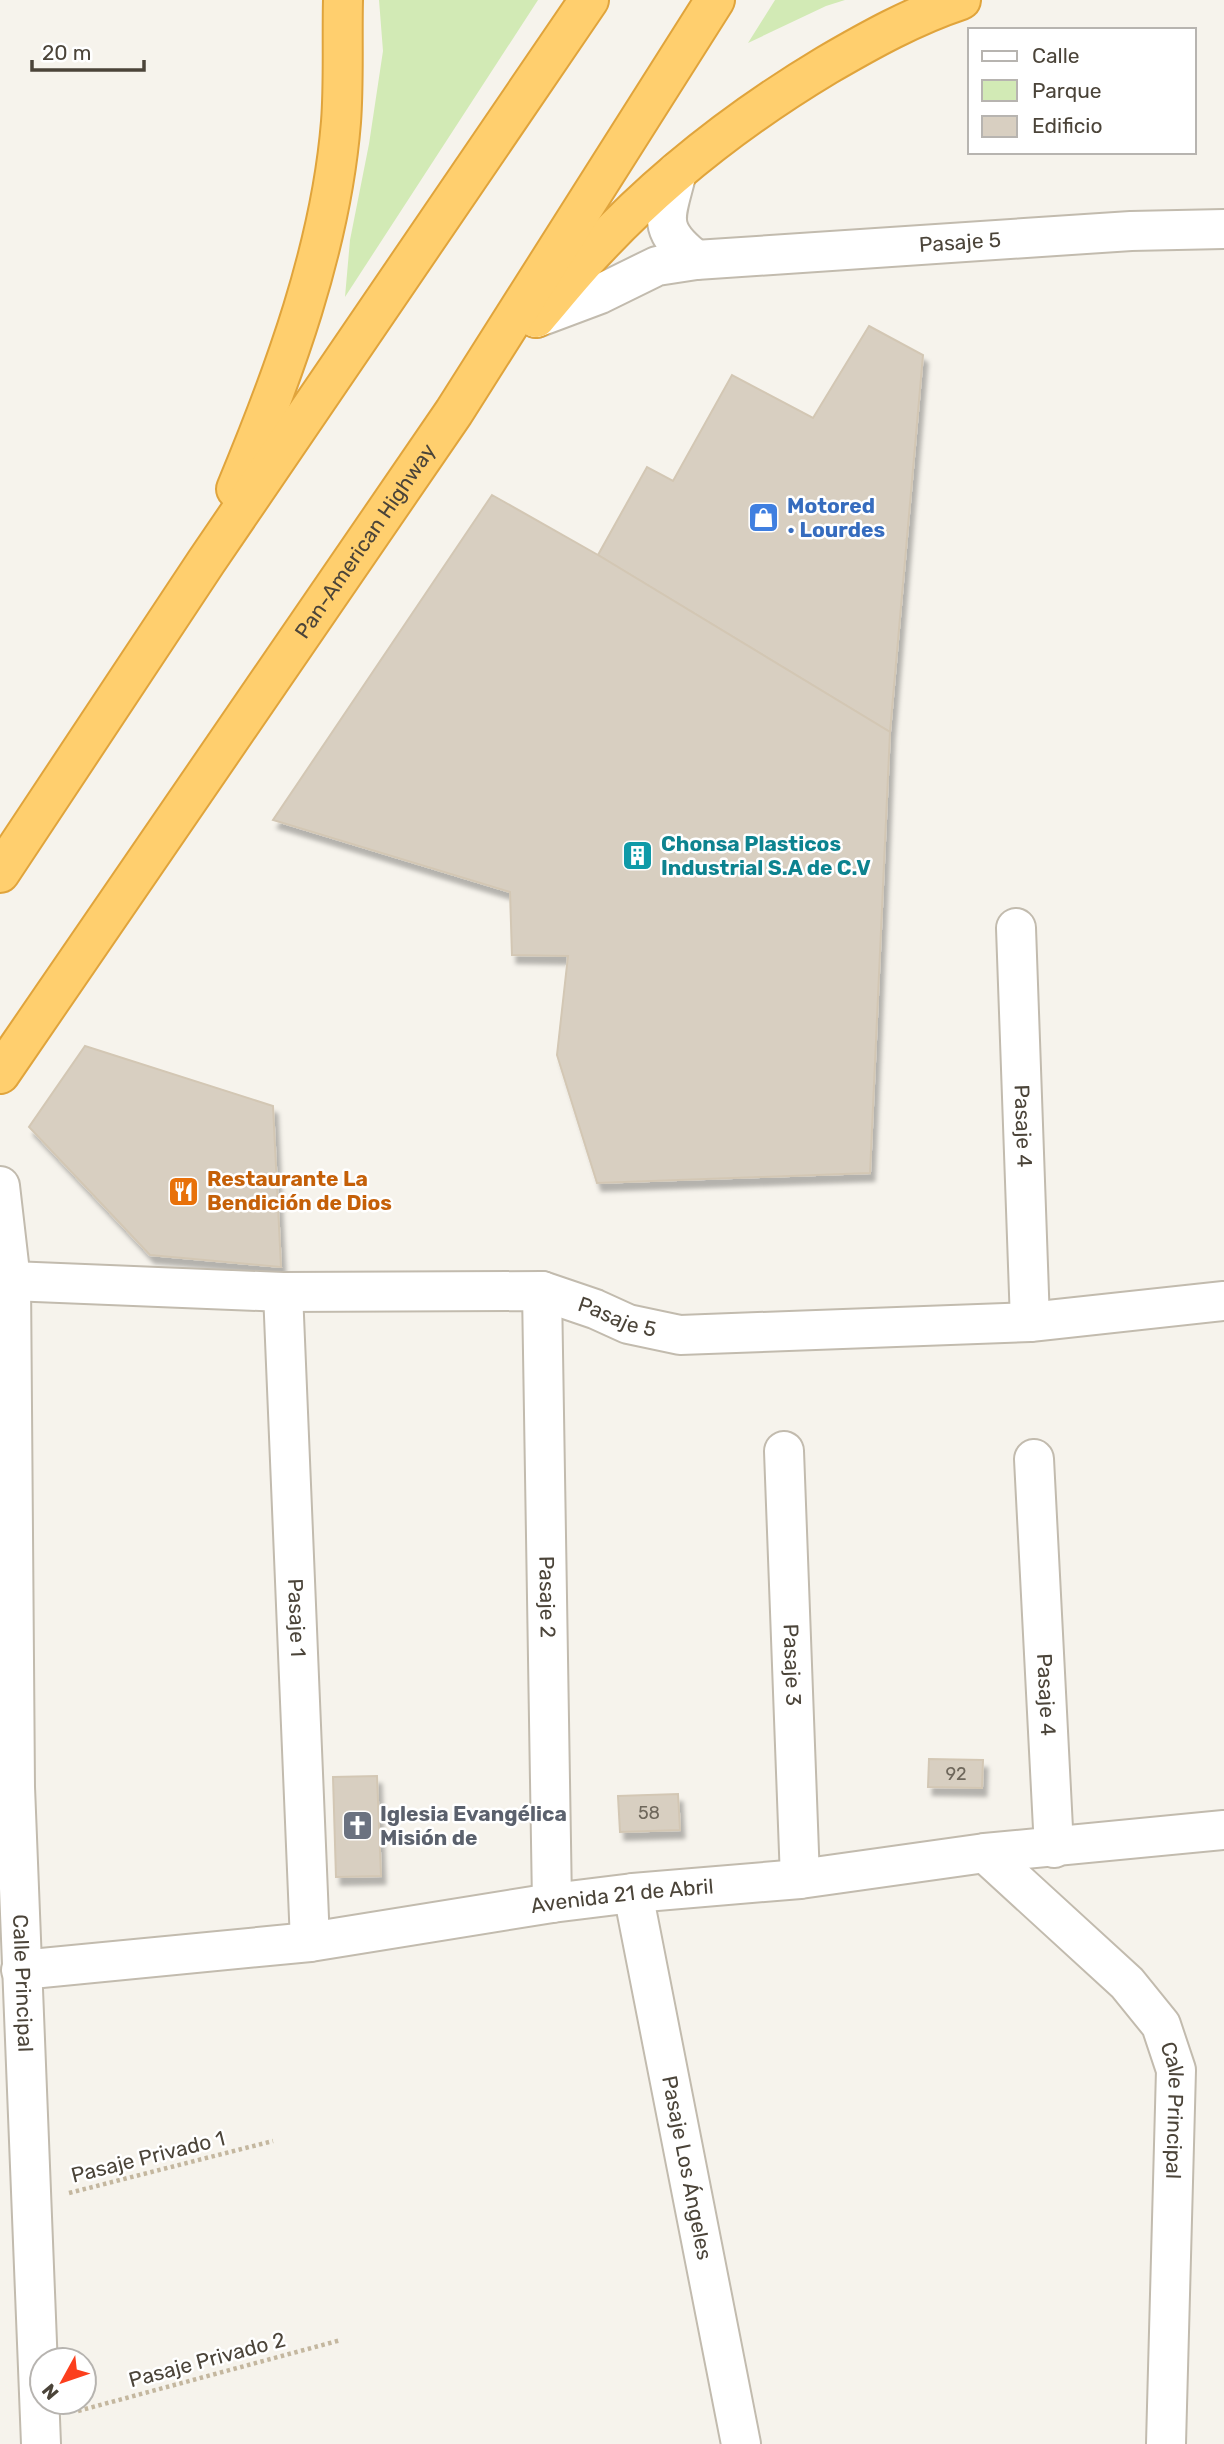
<svg xmlns="http://www.w3.org/2000/svg" width="1224" height="2444" font-family="Rubik,sans-serif">
	<defs>
		<filter id="shadow"><feDropShadow dx="4.5" dy="8" stdDeviation="2" flood-color="#0004"/></filter>
	</defs>
	<rect width="100%" height="100%" fill="#f6f3ec"/>
	<!-- green -->
	<g fill="#d2eab5">
		<polygon points="379,0 538,0 345,297 350,240 369,144 383,51"/>
		<polygon points="775,0 845,0 826,6 748,43"/>
	</g>
	<!-- building -->
	<g fill="#d8cfc1" stroke="#d3c7b4" stroke-width="2" filter="url(#shadow)">
		<polygon points="869,326 923,355 890,732 598,555 647,467 673,481 732,375 813,418"/>
		<polygon points="492,495 598,555 890,732 870,1173 597,1183 557,1055 568,956 512,955 510,892 273,820"/>
		<polygon points="85,1046 273,1106 281,1267 150,1255 29,1127"/>
		<polygon points="929,1759 983,1760 982,1788 928,1787"/>
		<polygon points="377,1776 381,1876 336,1877 333,1777"/>
		<polygon points="678,1794 680,1830 620,1832 618,1796"/>
	</g>
	<g fill="none" stroke-linecap="round" stroke-linejoin="round">
		<defs>
			<g id="minor">
				<path d="M677 172C666 217 655 228 696 260"/>
				<path id="s1" d="M536 318 600 294 657 266 696 260 1131 231 1224 229"/>
				<path id="s2" d="M1016 928 1030 1322"/>
				<path id="s3" d="M0 1186 11 1281 15 1787 41 2444"/>
				<path id="s4" d="M11 1281 283 1292 542 1291 595 1309 628 1324 680 1335 1030 1322 1224 1301"/>
				<path id="s5" d="M542 1291 552 1903"/>
				<path id="s6" d="M283 1292 310 1942"/>
				<path id="s7" d="M784 1451 800 1879"/>
				<path id="s8" d="M1034 1459 1054 1848"/>
				<path id="s9" d="M985 1853 1127 1983 1161 2025 1176 2070 1166 2444"/>
				<path id="s10" d="M633 1893 741 2444"/>
				<path id="s11" d="M21 1970 310 1942 552 1903 633 1893 800 1879 985 1853 1224 1830"/>
			</g>
			<g id="highway">
				<path d="M536 318C555 296 574 272 595 250 663 177 742 116 827 65 870 40 913 16 961 0"/>
				<path d="M236 489C284 374 331 247 341 122 344 82 342 40 343 0"/>
				<polyline points="0,873 206,562 589,0"/>
				<path id="s12" d="M0 1074 454 412 715 0"/>
			</g>
		</defs>
		<!-- minor casing -->
		<use href="#minor" stroke="#c2bbae" stroke-width="42"/>
		<!-- highway casing -->
		<use href="#highway" stroke="#e0a43c" stroke-width="42"/>
		<!-- path -->
		<g stroke="#c4b79f" stroke-width="4.5" stroke-dasharray="3.5 3.5" stroke-linecap="butt">
			<polyline points="69,2193 273,2141"/>
			<polyline points="78,2411 341,2340"/>
		</g>
		<!-- minor -->
		<use href="#minor" stroke="#fff" stroke-width="38"/>
		<!-- highway -->
		<use href="#highway" stroke="#ffcf6e" stroke-width="38"/>
	</g>
	<!-- icons -->
	<defs>
		<symbol id="shop-square" viewBox="-11 -11 22 22"><rect x="-9" y="-9" width="18" height="18" rx="4" fill="#3f7fe0" stroke="#fff"/><path d="M-5-2.5h2.3a2.7 3.5 0 0 1 5.4 0H5L5.5 6h-11ZM-1.5-2.5h3a1.5 2.3 0 0 0-3 0Z" fill="#fff"/></symbol>
		<symbol id="building-square" viewBox="-11 -11 22 22"><rect x="-9" y="-9" width="18" height="18" rx="4" fill="#0f9aa8" stroke="#fff"/><path d="M-4-6H4V6H1V3H-1V6H-4ZM-2.5-4.3h1.7v1.8h-1.7ZM.8-4.3h1.7v1.8H.8ZM-2.5-1h1.7V.8h-1.7ZM.8-1h1.7V.8H.8Z" fill="#fff"/></symbol>
		<symbol id="restaurant-square" viewBox="-11 -11 22 22"><rect x="-9" y="-9" width="18" height="18" rx="4" fill="#e8710a" stroke="#fff"/><path d="M-5-6h1v4h1v-4h1v4h1v-4h1v5L-1.5 .5V6h-2V.5L-5-1ZM5-6V6H3V1.5H1.5Q1.5-4 5-6Z" fill="#fff"/></symbol>
		<symbol id="church-square" viewBox="-11 -11 22 22"><rect x="-9" y="-9" width="18" height="18" rx="4" fill="#6b7280" stroke="#fff"/><path d="M-1.2-6h2.4v3.5h3.3v2.4h-3.3V6h-2.4V-.1h-3.3v-2.4h3.3Z" fill="#fff"/></symbol>
	</defs>
	<g fill-rule="evenodd">
		<use href="#shop-square" x="746" y="500" width="35" height="35"/>
		<use href="#building-square" x="620" y="838" width="35" height="35"/>
		<use href="#restaurant-square" x="166" y="1174" width="35" height="35"/>
		<use href="#church-square" x="340" y="1808" width="35" height="35"/>
	</g>
	<g text-anchor="middle" stroke-width="5" stroke-linejoin="round" paint-order="stroke">
		<!-- number labels -->
		<g font-size="18" fill="#6e675b">
			<text x="956" y="1780">92</text>
			<text x="649" y="1819">58</text>
		</g>
		<!-- street labels -->
		<g font-size="21" fill="#4b4439" stroke="#fff">
			<text dy="7" stroke="none"><textPath href="#s1" startOffset="436">Pasaje 5</textPath></text>
			<text dy="7" stroke="none"><textPath href="#s12" startOffset="646">Pan-American Highway</textPath></text>
			<text dy="7" stroke="none"><textPath href="#s2" startOffset="198">Pasaje 4</textPath></text>
			<text dy="7" stroke="none"><textPath href="#s4" startOffset="611">Pasaje 5</textPath></text>
			<text dy="7" stroke="none"><textPath href="#s5" startOffset="306">Pasaje 2</textPath></text>
			<text dy="7" stroke="none"><textPath href="#s6" startOffset="326">Pasaje 1</textPath></text>
			<text dy="7" stroke="none"><textPath href="#s7" startOffset="214">Pasaje 3</textPath></text>
			<text dy="7" stroke="none"><textPath href="#s8" startOffset="236">Pasaje 4</textPath></text>
			<text dy="7" stroke="none"><textPath href="#s11" startOffset="606">Avenida 21 de Abril</textPath></text>
			<text dy="7" stroke="none"><textPath href="#s3" startOffset="798">Calle Principal</textPath></text>
			<text dy="7" stroke="none"><textPath href="#s9" startOffset="334">Calle Principal</textPath></text>
			<text transform="translate(148 2157) rotate(-14)" y="7">Pasaje Privado 1</text>
			<text dy="7" stroke="none"><textPath href="#s10" startOffset="280">Pasaje Los Ángeles</textPath></text>
			<text transform="translate(207 2360) rotate(-15)" y="7">Pasaje Privado 2</text>
		</g>
		<!-- shop labels -->
		<g font-size="21" font-weight="bold" fill="#366cbe" stroke="#fff" text-anchor="start">
			<text x="787" y="513">Motored<tspan x="787" dy="24">• Lourdes</tspan></text>
		</g>
		<!-- culture labels -->
		<g font-size="21" font-weight="bold" fill="#0d838f" stroke="#fff" text-anchor="start">
			<text x="661" y="851">Chonsa Plasticos<tspan x="661" dy="24">Industrial S.A de C.V</tspan></text>
		</g>
		<!-- food labels -->
		<g font-size="21" font-weight="bold" fill="#c56008" stroke="#fff" text-anchor="start">
			<text x="207" y="1186">Restaurante La<tspan x="207" dy="24">Bendición de Dios</tspan></text>
		</g>
		<!-- worship labels -->
		<g font-size="21" font-weight="bold" fill="#5b616d" stroke="#fff" text-anchor="start">
			<text x="380" y="1821">Iglesia Evangélica<tspan x="380" dy="24">Misión de</tspan></text>
		</g>
	</g>
	<!-- legend -->
	<rect x="968" y="28" width="228" height="126" fill="#ffffff" stroke="#b7b4b0" stroke-width="2"/>
	<rect x="982" y="51" width="35" height="10" fill="#ffffff" stroke="#b7b4b0" stroke-width="2"/>
	<text x="1032" y="63" font-size="21" fill="#4b4439">Calle</text>
	<rect x="982" y="80" width="35" height="21" fill="#d2eab5" stroke="#b7b4b0" stroke-width="2"/>
	<text x="1032" y="98" font-size="21" fill="#4b4439">Parque</text>
	<rect x="982" y="116" width="35" height="21" fill="#d8cfc1" stroke="#b7b4b0" stroke-width="2"/>
	<text x="1032" y="133" font-size="21" fill="#4b4439">Edificio</text>
	<!-- north arrow -->
	<g transform="translate(63 2381) rotate(230)"><circle r="33" fill="#ffffff" stroke="#b7b4b0" stroke-width="2"/>
	<path d="M0-5L12 26L0 18L-12 26Z" fill="#fc3f1d"/>
	<text y="-10" font-size="19" font-weight="bold" text-anchor="middle" fill="#4b4439">N</text>
	</g>
	<!-- scale -->
	<path d="M32 60v10h112v-10" fill="none" stroke="#4b4439" stroke-width="3.5"/>
	<text x="42" y="60" font-size="21" fill="#4b4439" stroke="#ffffff" stroke-width="5" paint-order="stroke">20 m</text>
</svg>
